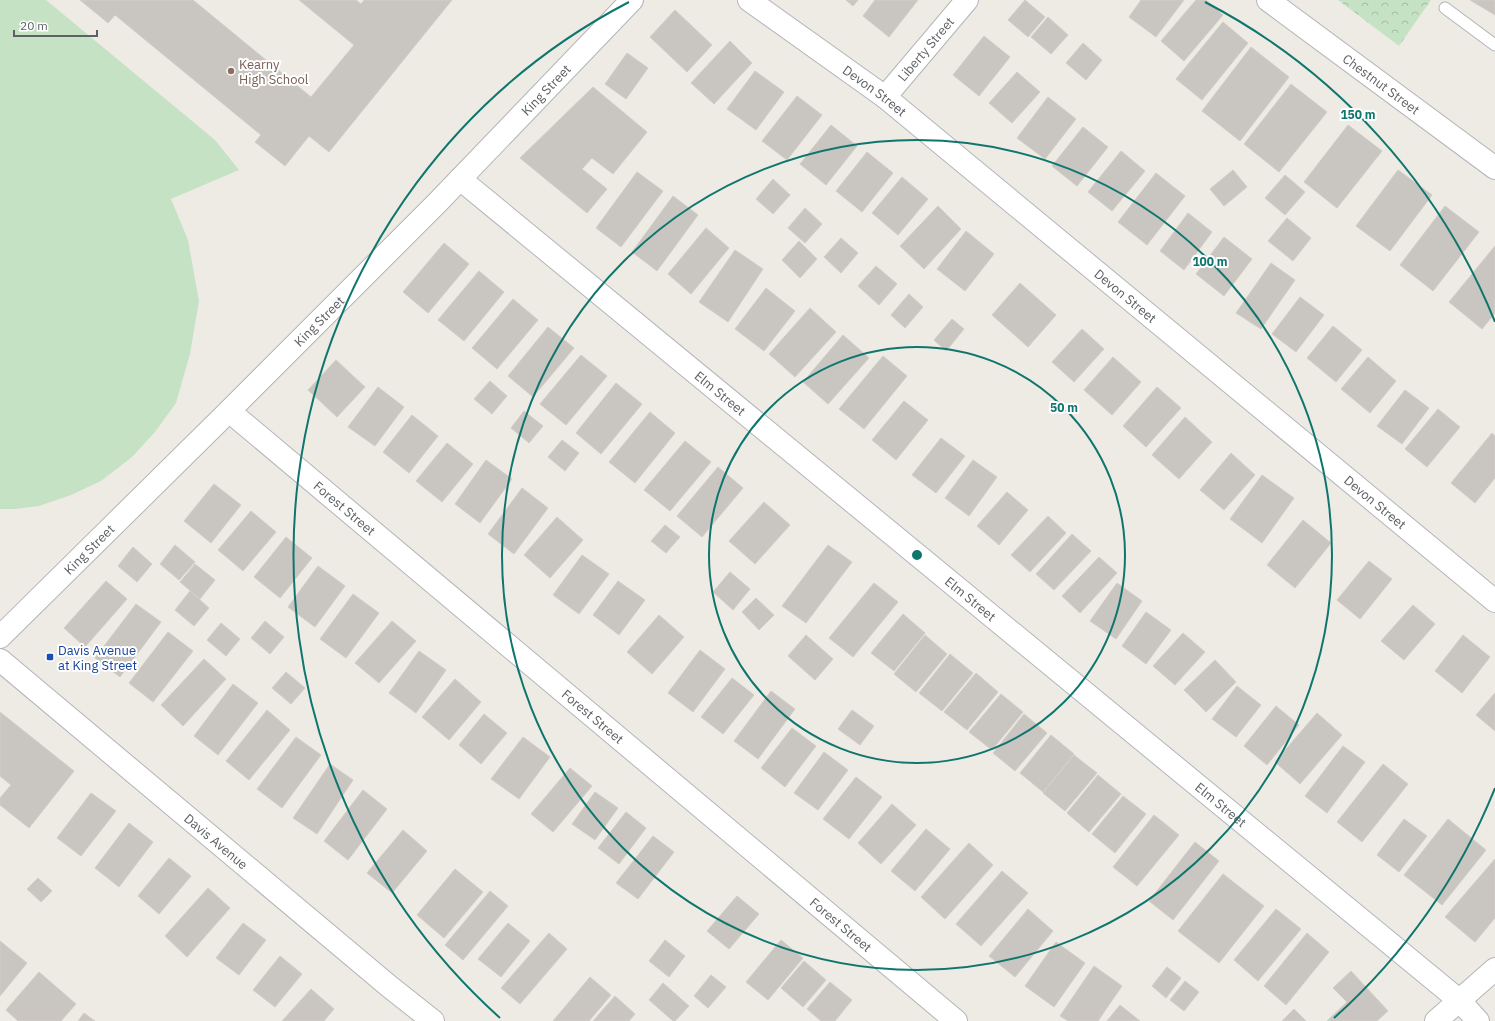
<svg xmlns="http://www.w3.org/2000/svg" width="1495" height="1021" font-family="'IBM Plex Sans',sans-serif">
	<defs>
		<pattern id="park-crowns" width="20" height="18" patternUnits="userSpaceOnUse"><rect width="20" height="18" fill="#c6e2c5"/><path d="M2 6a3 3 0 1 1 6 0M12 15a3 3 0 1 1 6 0" fill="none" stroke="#a4bba4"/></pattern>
	</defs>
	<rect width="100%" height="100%" fill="#eeebe5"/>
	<!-- grass -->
	<polygon fill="#c6e2c5" points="0,0 46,0 215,140 239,170 171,199 188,240 199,301 190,354 176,403 155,432 132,457 101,481 71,495 39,506 15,509 0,509"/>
	<!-- park -->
	<polygon fill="url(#park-crowns)" points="1338,0 1431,0 1399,46"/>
	<!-- building -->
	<g fill="#c9c6c2" stroke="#d2cdc4">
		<polygon points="80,0 193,0 311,97 354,45 299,0 356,0 361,4 364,0 452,0 329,152 309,136 285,166 255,142 261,135 115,15 108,23"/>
		<polygon points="846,0 858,0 853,6"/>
		<polygon points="875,0 918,0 889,37 863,16"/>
		<polygon points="1025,0 1045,17 1028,37 1008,20"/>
		<polygon points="1141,0 1184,0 1156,37 1129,17"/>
		<polygon points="1196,0 1206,0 1223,15 1184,61 1161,41"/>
		<polygon points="1470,0 1495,0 1495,15"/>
		<polygon points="675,10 712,45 687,72 650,37"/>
		<polygon points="1048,17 1068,35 1051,54 1031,37"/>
		<polygon points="1223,22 1248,43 1202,100 1176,79"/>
		<polygon points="984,36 1010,57 979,96 953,75"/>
		<polygon points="730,41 752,63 714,104 691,83"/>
		<polygon points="1083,43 1102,60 1086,80 1066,63"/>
		<polygon points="1251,47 1289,77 1240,141 1202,111"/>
		<polygon points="627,53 648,68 626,99 605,84"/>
		<polygon points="755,71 784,92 756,130 727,109"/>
		<polygon points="1017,72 1040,92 1012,123 989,103"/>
		<polygon points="1291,84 1327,112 1279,172 1244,144"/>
		<polygon points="593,87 647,132 613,174 592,158 582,169 607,189 587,213 520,158"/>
		<polygon points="797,96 822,115 787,160 762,141"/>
		<polygon points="1048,97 1076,119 1045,159 1017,138"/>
		<polygon points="831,125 857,146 826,185 800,164"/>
		<polygon points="1348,125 1382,151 1337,208 1304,182"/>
		<polygon points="1083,127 1108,147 1077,186 1052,166"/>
		<polygon points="1121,151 1145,171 1112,211 1088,192"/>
		<polygon points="867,152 893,173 862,212 836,191"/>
		<polygon points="1233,170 1247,187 1224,206 1210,189"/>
		<polygon points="1398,170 1432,195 1390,251 1356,226"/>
		<polygon points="637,172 663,191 621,247 596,228"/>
		<polygon points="1156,173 1185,196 1147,245 1118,222"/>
		<polygon points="1285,175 1305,192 1285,215 1265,198"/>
		<polygon points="902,177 928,199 898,235 872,213"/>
		<polygon points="773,179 790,195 773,214 756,199"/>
		<polygon points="673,196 698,215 657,271 632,252"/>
		<polygon points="938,206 961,229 924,269 900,246"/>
		<polygon points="1445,206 1479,232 1433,291 1400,265"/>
		<polygon points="805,208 822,224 805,243 788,228"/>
		<polygon points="1188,213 1212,232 1184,270 1160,251"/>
		<polygon points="1287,218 1311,238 1293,261 1268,241"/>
		<polygon points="706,228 729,248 691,294 668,274"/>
		<polygon points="966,231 994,254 965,291 937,269"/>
		<polygon points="1224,237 1252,259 1224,296 1196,274"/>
		<polygon points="841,238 858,253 841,273 824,257"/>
		<polygon points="799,241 817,259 800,278 782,260"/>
		<polygon points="444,243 469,264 428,313 403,292"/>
		<polygon points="1495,246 1495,313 1482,329 1449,302"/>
		<polygon points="735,250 763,269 728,322 699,302"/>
		<polygon points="1271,263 1295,280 1261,329 1236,313"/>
		<polygon points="876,266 897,284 879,305 858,286"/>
		<polygon points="479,271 504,292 464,341 438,320"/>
		<polygon points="1020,283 1056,315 1028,347 992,315"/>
		<polygon points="766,288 795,311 764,351 735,329"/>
		<polygon points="909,294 923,307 905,328 891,315"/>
		<polygon points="1300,297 1324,315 1296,352 1272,334"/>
		<polygon points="513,299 538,320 497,369 472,348"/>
		<polygon points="810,308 836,332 795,377 769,354"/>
		<polygon points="952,319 964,329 946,351 934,340"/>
		<polygon points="1333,326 1362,350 1336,382 1307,358"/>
		<polygon points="548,327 574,348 533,397 508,376"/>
		<polygon points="1082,329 1104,349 1074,382 1052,362"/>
		<polygon points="843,335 869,358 828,404 803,382"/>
		<polygon points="581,355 607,376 566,425 540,404"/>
		<polygon points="883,356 907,376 864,429 839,409"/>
		<polygon points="1113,357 1141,382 1112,415 1084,390"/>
		<polygon points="1368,357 1396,381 1370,413 1341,389"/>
		<polygon points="336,360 365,387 337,417 308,390"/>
		<polygon points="490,381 507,396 492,414 474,399"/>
		<polygon points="616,383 642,404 601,454 576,433"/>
		<polygon points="378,387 404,407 375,446 348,427"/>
		<polygon points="1157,387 1181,408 1146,447 1123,426"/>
		<polygon points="1405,390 1429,408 1402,444 1377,426"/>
		<polygon points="904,401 928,420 896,460 872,440"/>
		<polygon points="1438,409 1460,427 1427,467 1405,449"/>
		<polygon points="524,411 543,426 529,443 511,428"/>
		<polygon points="650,412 675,433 635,483 609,462"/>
		<polygon points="412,415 438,436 409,473 383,452"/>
		<polygon points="1185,417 1212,442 1179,479 1152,455"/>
		<polygon points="1492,433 1495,436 1495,478 1475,503 1451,483"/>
		<polygon points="941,438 965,456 936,493 912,475"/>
		<polygon points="562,440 579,453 565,471 548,457"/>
		<polygon points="685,441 711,462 670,511 644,490"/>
		<polygon points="447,443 473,464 442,502 416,481"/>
		<polygon points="1231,453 1255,475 1224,510 1200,490"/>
		<polygon points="486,460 512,479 480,523 455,504"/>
		<polygon points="973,460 997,477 969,516 945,498"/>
		<polygon points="718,467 743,488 702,537 677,516"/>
		<polygon points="1262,475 1294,498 1262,543 1230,519"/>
		<polygon points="214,484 241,505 211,543 184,521"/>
		<polygon points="522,488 548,508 514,554 488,534"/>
		<polygon points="1007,492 1028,510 999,545 977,526"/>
		<polygon points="764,502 790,525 755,564 729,541"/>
		<polygon points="251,511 276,532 243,571 218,550"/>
		<polygon points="1048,516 1066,533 1030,572 1011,555"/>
		<polygon points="557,517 583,540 550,578 524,555"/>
		<polygon points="1303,520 1331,543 1295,588 1267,565"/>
		<polygon points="665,525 680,537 666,553 651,541"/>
		<polygon points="1072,534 1091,551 1054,590 1036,574"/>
		<polygon points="286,537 312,558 280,598 254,577"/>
		<polygon points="175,545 195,562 179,580 160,564"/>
		<polygon points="828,545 852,562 806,623 782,606"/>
		<polygon points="133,547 152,564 137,582 118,566"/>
		<polygon points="582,555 609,574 579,614 553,595"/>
		<polygon points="1099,557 1117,573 1080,613 1062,596"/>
		<polygon points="1369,561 1392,579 1360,619 1337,600"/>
		<polygon points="195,564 215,580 200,599 180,582"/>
		<polygon points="318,566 345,586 315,627 288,607"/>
		<polygon points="730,572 750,589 733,610 713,592"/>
		<polygon points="106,581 127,599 85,647 64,628"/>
		<polygon points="618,581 645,600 619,635 593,615"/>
		<polygon points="874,583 898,602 853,657 829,638"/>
		<polygon points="1117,583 1142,601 1116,639 1090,621"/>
		<polygon points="190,591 209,608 194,626 175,610"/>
		<polygon points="353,594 379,613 346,658 320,639"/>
		<polygon points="756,598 774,615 759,630 742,612"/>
		<polygon points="136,604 161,622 120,677 95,658"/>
		<polygon points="1413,605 1435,624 1404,660 1381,641"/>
		<polygon points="1146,612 1171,630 1146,664 1122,646"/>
		<polygon points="903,614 925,633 894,671 871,653"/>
		<polygon points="659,615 684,637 652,674 627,652"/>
		<polygon points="265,621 284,637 270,654 251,638"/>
		<polygon points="392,621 416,641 379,683 355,663"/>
		<polygon points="221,623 240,639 226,656 207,640"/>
		<polygon points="168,632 193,651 153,702 129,683"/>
		<polygon points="1183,633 1205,652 1175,685 1153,666"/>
		<polygon points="806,635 833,659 815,680 788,656"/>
		<polygon points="925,635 947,654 916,692 894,674"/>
		<polygon points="1463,635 1490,657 1462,693 1435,671"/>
		<polygon points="700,650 725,669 693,712 668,693"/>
		<polygon points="419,651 446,670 416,713 389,693"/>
		<polygon points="950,654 973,673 942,711 919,693"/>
		<polygon points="204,659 226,679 183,726 161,705"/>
		<polygon points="1215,660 1236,682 1206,712 1184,690"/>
		<polygon points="286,672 305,688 291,704 272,688"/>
		<polygon points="976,673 998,692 967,730 944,712"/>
		<polygon points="732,678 754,695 723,734 701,717"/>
		<polygon points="455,679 481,702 449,740 422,717"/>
		<polygon points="233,684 258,703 218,755 194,736"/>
		<polygon points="1237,686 1261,705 1236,737 1212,719"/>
		<polygon points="771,691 795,709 758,759 734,741"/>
		<polygon points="1495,693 1495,731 1476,715"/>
		<polygon points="1001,694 1023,712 992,750 969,732"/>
		<polygon points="1276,706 1299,725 1267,765 1244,746"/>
		<polygon points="267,710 290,730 249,780 226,761"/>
		<polygon points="852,710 874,726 860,745 838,729"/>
		<polygon points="0,712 74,771 29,828 0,805 0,798 11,785 0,776"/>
		<polygon points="1317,713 1342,735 1300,784 1275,762"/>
		<polygon points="484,714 507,733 481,764 459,745"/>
		<polygon points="1024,714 1047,733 1015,771 993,753"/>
		<polygon points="792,728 816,746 785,787 761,768"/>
		<polygon points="1051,735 1074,754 1043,792 1020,773"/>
		<polygon points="296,737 321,755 282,808 257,789"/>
		<polygon points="523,737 550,757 519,799 491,779"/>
		<polygon points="1343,746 1365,762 1327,813 1305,796"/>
		<polygon points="824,752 848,770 818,810 794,793"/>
		<polygon points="1074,755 1097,773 1065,811 1043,793"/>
		<polygon points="330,764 353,780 317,834 293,818"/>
		<polygon points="1383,764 1408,784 1362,842 1337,822"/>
		<polygon points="570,768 592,786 553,832 531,814"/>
		<polygon points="1098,775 1121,794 1089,832 1067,813"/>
		<polygon points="856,777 882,797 849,839 823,819"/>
		<polygon points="363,790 387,809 348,860 324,841"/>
		<polygon points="595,792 618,808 595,840 572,824"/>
		<polygon points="91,793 116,811 81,856 57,838"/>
		<polygon points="1123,796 1146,814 1115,853 1092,834"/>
		<polygon points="892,804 916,825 881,864 858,843"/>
		<polygon points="626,812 646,828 619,864 598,848"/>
		<polygon points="1154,815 1179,835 1137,886 1113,867"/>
		<polygon points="1404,819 1427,836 1399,872 1377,855"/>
		<polygon points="1448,819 1486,850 1442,905 1404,875"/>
		<polygon points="129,823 153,842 119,887 95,868"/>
		<polygon points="926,829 950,849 915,891 891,871"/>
		<polygon points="403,830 427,851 392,893 367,873"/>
		<polygon points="653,836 674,852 638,899 616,883"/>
		<polygon points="1195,842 1219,861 1173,920 1149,901"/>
		<polygon points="969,843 993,865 945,919 921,897"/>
		<polygon points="169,858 191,876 159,914 138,896"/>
		<polygon points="1495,859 1495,918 1475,942 1445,917"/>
		<polygon points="455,869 483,892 444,938 417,915"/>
		<polygon points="1002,871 1028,893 981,946 956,924"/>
		<polygon points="1223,874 1264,906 1219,963 1178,931"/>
		<polygon points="38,878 52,891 41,902 27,889"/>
		<polygon points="208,888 230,908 187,957 165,936"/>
		<polygon points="490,891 508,906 463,960 445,945"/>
		<polygon points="737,896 759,914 729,949 707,931"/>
		<polygon points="1028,909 1053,931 1015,977 989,956"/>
		<polygon points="1276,909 1301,929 1258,981 1234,960"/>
		<polygon points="243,923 266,940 239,975 216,958"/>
		<polygon points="508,923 530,941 501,977 478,959"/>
		<polygon points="549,933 567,949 520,1004 501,988"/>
		<polygon points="1307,933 1329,952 1286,1005 1264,986"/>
		<polygon points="665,940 685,956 669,977 649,961"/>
		<polygon points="781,940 803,958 768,1000 746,982"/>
		<polygon points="0,941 27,963 0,996"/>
		<polygon points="1056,942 1085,963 1054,1007 1025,986"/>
		<polygon points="280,956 302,974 275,1007 253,990"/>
		<polygon points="804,961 826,980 803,1007 781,988"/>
		<polygon points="1094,966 1122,986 1098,1021 1068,1021 1060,1016"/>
		<polygon points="1167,967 1181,978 1166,998 1152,986"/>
		<polygon points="1351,971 1388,1011 1377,1021 1327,1021 1347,1002 1333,988"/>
		<polygon points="39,972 76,1004 61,1021 18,1021 6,1010"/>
		<polygon points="711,975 726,987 708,1008 694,996"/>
		<polygon points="590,977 611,995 589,1021 553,1021"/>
		<polygon points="1185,981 1199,992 1184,1011 1170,1000"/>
		<polygon points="830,982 852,1000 835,1021 821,1021 807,1009"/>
		<polygon points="663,983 689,1006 675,1021 673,1021 649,1000"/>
		<polygon points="311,989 334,1009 324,1021 282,1021"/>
		<polygon points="615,996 635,1014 629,1021 593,1021"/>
		<polygon points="1120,1005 1140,1021 1107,1021"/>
		<polygon points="1294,1009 1306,1021 1282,1021"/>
		<polygon points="84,1013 95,1021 78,1021"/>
	</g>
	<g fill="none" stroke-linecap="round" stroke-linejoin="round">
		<defs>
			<polyline id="lane" points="1445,8 1495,45"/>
			<g id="street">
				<path id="s1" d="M749 0 885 97 1495 601"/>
				<path id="s2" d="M1268 0 1495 168"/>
				<path id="s3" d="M885 97 967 0"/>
				<path id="s4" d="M460 179 1460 1001 1478 1021"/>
				<path id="s5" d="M229 411 956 1021"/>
				<path id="s6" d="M0 637 229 411 437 203 632 0"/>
				<polyline points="1436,1021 1495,969"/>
			</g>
			<g id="secondary">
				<path id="s7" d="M0 660 390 987 433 1021"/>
			</g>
		</defs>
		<!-- lane casing -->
		<use href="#lane" stroke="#b2b5b9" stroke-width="13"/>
		<!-- street casing -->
		<use href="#street" stroke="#b2b5b9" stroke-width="24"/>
		<!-- secondary casing -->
		<use href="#secondary" stroke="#b2b4b8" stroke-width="24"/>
		<!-- lane -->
		<use href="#lane" stroke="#fff" stroke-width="11"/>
		<!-- street -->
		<use href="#street" stroke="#fff" stroke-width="22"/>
		<!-- secondary -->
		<use href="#secondary" stroke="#fff" stroke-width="22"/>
	</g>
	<!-- distance rings -->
	<g fill="none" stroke="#0f766e" stroke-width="2">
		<circle cx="917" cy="555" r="208"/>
		<circle cx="917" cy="555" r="415"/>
		<path d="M1495 788A623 623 0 0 1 1334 1018M500 1018A623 623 0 0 1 629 2M1205 2A623 623 0 0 1 1495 322"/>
	</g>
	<!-- markers -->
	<circle fill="#8d6e63" stroke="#fff" stroke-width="1.5" cx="231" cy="71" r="4"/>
	<rect fill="#1a4fb4" stroke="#fff" stroke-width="1.5" x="46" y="653" width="8" height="8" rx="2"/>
	<g text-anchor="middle" stroke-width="4" stroke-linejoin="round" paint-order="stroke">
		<!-- street labels -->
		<g font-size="13" fill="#5d6064" stroke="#fff">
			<text dy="5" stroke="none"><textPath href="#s3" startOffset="63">Liberty Street</textPath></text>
			<text dy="5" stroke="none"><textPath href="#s2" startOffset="141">Chestnut Street</textPath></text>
			<text dy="5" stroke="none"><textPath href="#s6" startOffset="773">King Street</textPath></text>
			<text dy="5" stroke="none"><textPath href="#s1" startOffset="155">Devon Street</textPath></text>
			<text dy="5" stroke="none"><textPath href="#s1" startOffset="479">Devon Street</textPath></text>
			<text dy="5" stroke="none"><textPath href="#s6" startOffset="449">King Street</textPath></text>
			<text dy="5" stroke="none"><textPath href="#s4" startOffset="337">Elm Street</textPath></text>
			<text dy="5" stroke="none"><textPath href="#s1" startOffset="803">Devon Street</textPath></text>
			<text dy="5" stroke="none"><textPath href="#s5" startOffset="151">Forest Street</textPath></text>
			<text dy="5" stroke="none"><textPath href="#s6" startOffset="125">King Street</textPath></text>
			<text dy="5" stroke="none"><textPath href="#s4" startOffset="661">Elm Street</textPath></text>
			<text dy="5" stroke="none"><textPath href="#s5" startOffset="475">Forest Street</textPath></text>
			<text dy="5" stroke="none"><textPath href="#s4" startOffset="985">Elm Street</textPath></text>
			<text dy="5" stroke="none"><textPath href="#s7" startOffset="282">Davis Avenue</textPath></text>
			<text dy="5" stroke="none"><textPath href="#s5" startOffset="799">Forest Street</textPath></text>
		</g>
		<!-- education labels -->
		<g font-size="13" fill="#785e54" stroke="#fff" text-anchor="start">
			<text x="239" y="69">Kearny<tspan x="239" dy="15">High School</tspan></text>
		</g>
		<!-- transit labels -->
		<g font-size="13" fill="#164399" stroke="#fff" text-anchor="start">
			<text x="58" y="655">Davis Avenue<tspan x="58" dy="15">at King Street</tspan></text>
		</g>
	</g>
	<circle cx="917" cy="555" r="6" fill="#0f766e" stroke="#fff" stroke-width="2"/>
	<g font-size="12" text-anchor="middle" font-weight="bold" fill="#0f766e" stroke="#fff" stroke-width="4" stroke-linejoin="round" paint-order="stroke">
		<text x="1358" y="119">150 m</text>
		<text x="1210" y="266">100 m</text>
		<text x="1064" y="412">50 m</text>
	</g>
	<!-- scale -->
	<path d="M14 30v6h83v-6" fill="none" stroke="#5d6064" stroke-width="2"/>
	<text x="20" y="30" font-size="12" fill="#5d6064" stroke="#ffffff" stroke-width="3" paint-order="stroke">20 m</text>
</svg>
